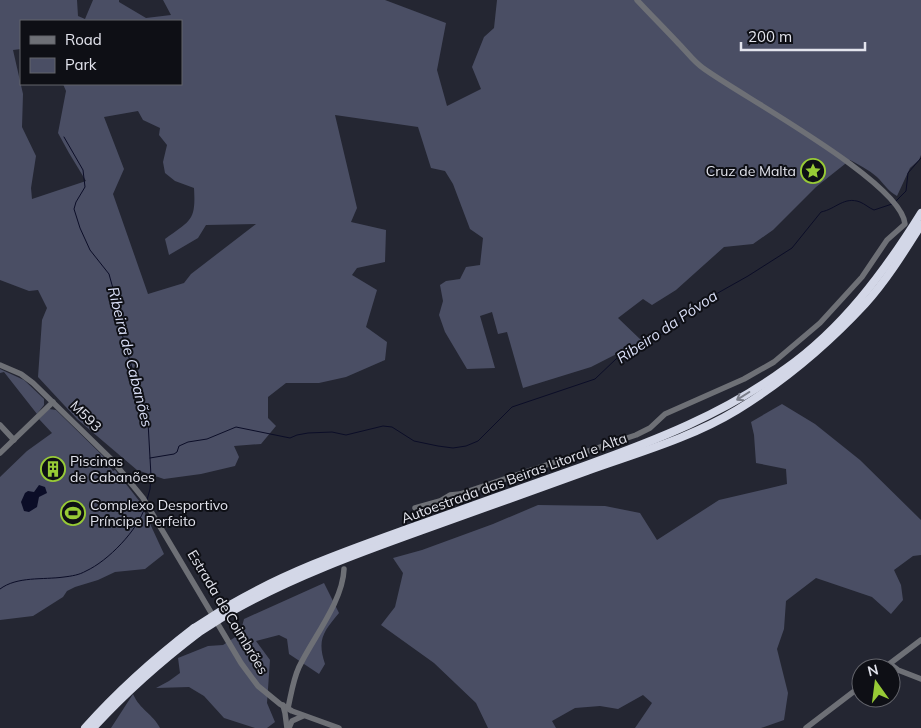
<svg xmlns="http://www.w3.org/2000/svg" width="921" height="728" font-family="Mulish,sans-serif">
	<rect width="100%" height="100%" fill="#242632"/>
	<!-- green -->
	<g fill="#4a4e64" fill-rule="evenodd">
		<path d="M0 0H77L78 16 85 19 93 0H119V2L146 18 171 15 163 0H385L446 23 437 70 447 106 481 89 472 67 484 37 494 28 497 0H921V155L919 160 910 168 897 196C888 191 884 184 877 177 869 170 859 165 850 160L816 187 773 230 753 244 724 247 676 290 652 305 643 299 618 318 642 341 591 367 523 388 507 332 498 334 492 312 480 316 495 368 467 369 445 332 439 315 443 301 440 285 446 281 460 279 466 267 480 265 483 238 470 229 453 184 445 171 431 168 418 127 335 115 357 208 351 222 386 230 385 262 357 268 352 275 377 290 366 327 387 342 385 360 346 377 319 383H286L268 397V418L276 426 261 444 234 446 239 457 235 466 201 474 164 479 137 470 77 419 38 377 42 320 47 308 38 290 29 291 0 280ZM21 21H181V84H63L66 91 58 133 69 153 86 181 32 199 31 188 36 156 22 127 23 94 13 50 21 49ZM138 111 143 120 160 128 159 135 167 145 163 162 165 173 175 181 194 188C196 221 191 220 165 239L169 255 198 238 206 225 256 224 191 274 184 283 148 294 113 194 124 169 104 117Z"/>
		<polygon points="0,369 24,380 44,399 44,405 37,414 4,372 0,373"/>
		<polygon points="782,404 815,424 860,460 921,520 921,555 913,556 894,570 901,585 903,600 891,614 872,597 816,578 786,601 784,629 777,649 788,693 784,720 761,728 635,728 652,703 643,695 618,709 600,706 575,708 552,721 556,728 488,728 476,703 434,663 381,625 395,607 403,573 393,558 422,550 493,524 538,505 605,506 640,513 657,540 719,500 787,484 786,469 756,463 754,435 751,422"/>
		<polygon points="49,409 56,410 103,456 113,471 115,470 140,502 164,554 145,569 115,572 98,580 75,587 67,591 63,597 33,616 0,620 0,477 27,451 52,433 39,419"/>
		<path d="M324 583 339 613C323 632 317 640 325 664L319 674 289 654 287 639 279 635 256 641 270 660 267 703 275 722 267 728H255L224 718 204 696 189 687 156 688 169 681 180 673 178 658 208 646 223 645 240 634 244 619Z"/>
		<path d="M133 694C140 710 153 714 160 728H111Z"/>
	</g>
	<!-- water -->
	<polygon fill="#0b0d27" points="39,485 45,487 47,493 39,497 37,507 29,512 24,511 21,502 25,493 28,491 34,492"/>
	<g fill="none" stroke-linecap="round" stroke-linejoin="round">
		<!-- stream -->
		<g stroke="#0b0d27" stroke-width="1">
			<polyline points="64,137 83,170 85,187 76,202 74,209 80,228 90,250 109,274 117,303 122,334 148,422 151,476 150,489 147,500"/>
			<polyline points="895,202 906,191 908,173 921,158"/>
			<path d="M150 458 174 454 177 452 179 446 188 442 207 439 236 427 290 438 297 435 308 433 332 432 346 435 383 426 392 427 414 441 438 446 453 448 466 446 478 441 512 407 595 379 616 359 632 347 662 334 716 294 748 276 792 248 821 212C836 209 844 196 860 202 865 204 869 208 874 210L892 204"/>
			<path d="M0 589C17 576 43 580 64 577 72 576 79 575 86 571 108 561 138 530 145 507"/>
		</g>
		<!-- minor -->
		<g stroke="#6e7076" stroke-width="5.5">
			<polyline points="0,365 21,374 33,383 112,460 143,498 241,663 258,686 280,704 292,711 339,728"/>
			<polyline points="0,425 14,440"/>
			<polyline points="0,453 53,402"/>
			<path d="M415 508 440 501 450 495 460 494 636 435 650 428 665 414 744 379 774 362 820 323 862 277 887 240 905 224C902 182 741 96 703 68 694 62 687 52 679 44 665 29 651 15 637 0"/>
			<polyline points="890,664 898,670 921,679"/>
			<polyline points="884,668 921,640"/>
			<polyline points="283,705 285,713 287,728"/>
			<path d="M288 708C291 695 293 680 299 667 313 638 343 601 344 569"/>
			<polyline points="289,728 292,721 303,716"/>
			<polyline points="806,728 861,686"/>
		</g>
		<!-- highway -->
		<g stroke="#d3d7e7" stroke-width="8">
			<path d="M230 605C286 572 346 551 407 529 466 508 525 487 584 466 654 441 724 414 785 369 842 329 885 271 921 213"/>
			<path d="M234 610C293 577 356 554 420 531 475 511 531 491 587 471 637 453 691 438 737 410 784 381 827 345 865 304 886 281 904 252 921 225"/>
			<path d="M85 728C118 691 155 658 194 628"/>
			<path d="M93 728C125 693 160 662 198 633"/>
		</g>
		<!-- highway-bridge -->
		<g stroke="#d3d7e7" stroke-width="8">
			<polyline points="194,628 230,605"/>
			<polyline points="198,633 234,610"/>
		</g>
	</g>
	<!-- one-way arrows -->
	<defs><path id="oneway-shaft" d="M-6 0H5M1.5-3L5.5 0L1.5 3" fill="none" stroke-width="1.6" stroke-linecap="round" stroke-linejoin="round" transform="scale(1.25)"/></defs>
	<use stroke="#7a7d88" href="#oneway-shaft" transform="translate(743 396) rotate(148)"/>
	<!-- icons -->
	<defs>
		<symbol id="sight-ring" viewBox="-11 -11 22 22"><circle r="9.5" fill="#0e0f15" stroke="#98cb36" stroke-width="1.5"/><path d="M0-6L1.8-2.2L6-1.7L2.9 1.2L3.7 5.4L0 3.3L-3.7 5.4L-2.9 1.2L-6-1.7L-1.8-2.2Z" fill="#98cb36"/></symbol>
		<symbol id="building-ring" viewBox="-11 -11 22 22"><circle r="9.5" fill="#0e0f15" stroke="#98cb36" stroke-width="1.5"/><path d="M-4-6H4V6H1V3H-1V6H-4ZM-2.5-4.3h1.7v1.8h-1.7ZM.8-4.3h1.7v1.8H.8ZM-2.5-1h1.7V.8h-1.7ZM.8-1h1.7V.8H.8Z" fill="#98cb36"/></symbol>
		<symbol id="stadium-ring" viewBox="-11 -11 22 22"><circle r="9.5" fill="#0e0f15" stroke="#98cb36" stroke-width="1.5"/><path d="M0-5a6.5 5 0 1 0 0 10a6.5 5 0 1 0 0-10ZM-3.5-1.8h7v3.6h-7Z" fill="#98cb36"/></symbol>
	</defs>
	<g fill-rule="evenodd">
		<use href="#sight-ring" x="799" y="157" width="28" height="28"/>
		<use href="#building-ring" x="39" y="455" width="28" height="28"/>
		<use href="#stadium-ring" x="59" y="499" width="28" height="28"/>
	</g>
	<g text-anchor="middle" stroke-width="4" stroke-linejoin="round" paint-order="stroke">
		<!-- poi labels -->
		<g font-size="14" fill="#e3e4ed" stroke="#0e0f15" text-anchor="start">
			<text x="796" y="176" text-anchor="end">Cruz de Malta</text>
			<text x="70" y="466">Piscinas<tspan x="70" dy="16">de Cabanões</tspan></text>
			<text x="90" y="510">Complexo Desportivo<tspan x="90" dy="16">Príncipe Perfeito</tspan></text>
		</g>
		<!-- street labels -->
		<g font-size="14" fill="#e3e4ed" stroke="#0e0f15">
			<text transform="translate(86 416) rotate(45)" y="5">M593</text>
			<text transform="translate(514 478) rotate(-20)" y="5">Autoestrada das Beiras Litoral e Alta</text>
			<text transform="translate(228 612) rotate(59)" y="5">Estrada de Coimbrões</text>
		</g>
		<!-- water labels -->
		<g font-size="15" font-style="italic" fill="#dadff7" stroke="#0e0f15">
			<text transform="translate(667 327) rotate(-34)" y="5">Ribeiro da Póvoa</text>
			<text transform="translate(130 357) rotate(76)" y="5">Ribeira de Cabanões</text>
		</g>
	</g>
	<!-- legend -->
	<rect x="20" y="20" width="162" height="65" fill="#0e0f15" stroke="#63646b"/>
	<rect x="30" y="36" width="25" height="8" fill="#6e7076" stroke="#63646b"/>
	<text x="65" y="45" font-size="15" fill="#e3e4ed">Road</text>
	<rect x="30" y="58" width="25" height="15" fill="#4a4e64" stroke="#63646b"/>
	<text x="65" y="70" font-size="15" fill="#e3e4ed">Park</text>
	<!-- north arrow -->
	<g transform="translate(876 683) rotate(346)"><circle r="24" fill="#0e0f15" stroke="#63646b"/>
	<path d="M0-4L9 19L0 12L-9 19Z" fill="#98cb36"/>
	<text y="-8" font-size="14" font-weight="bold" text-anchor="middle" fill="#e3e4ed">N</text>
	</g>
	<!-- scale -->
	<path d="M741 42v8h124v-8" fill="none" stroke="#e3e4ed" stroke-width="2.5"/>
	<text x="748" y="42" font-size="15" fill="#e3e4ed" stroke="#0e0f15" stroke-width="4" paint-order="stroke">200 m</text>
</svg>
